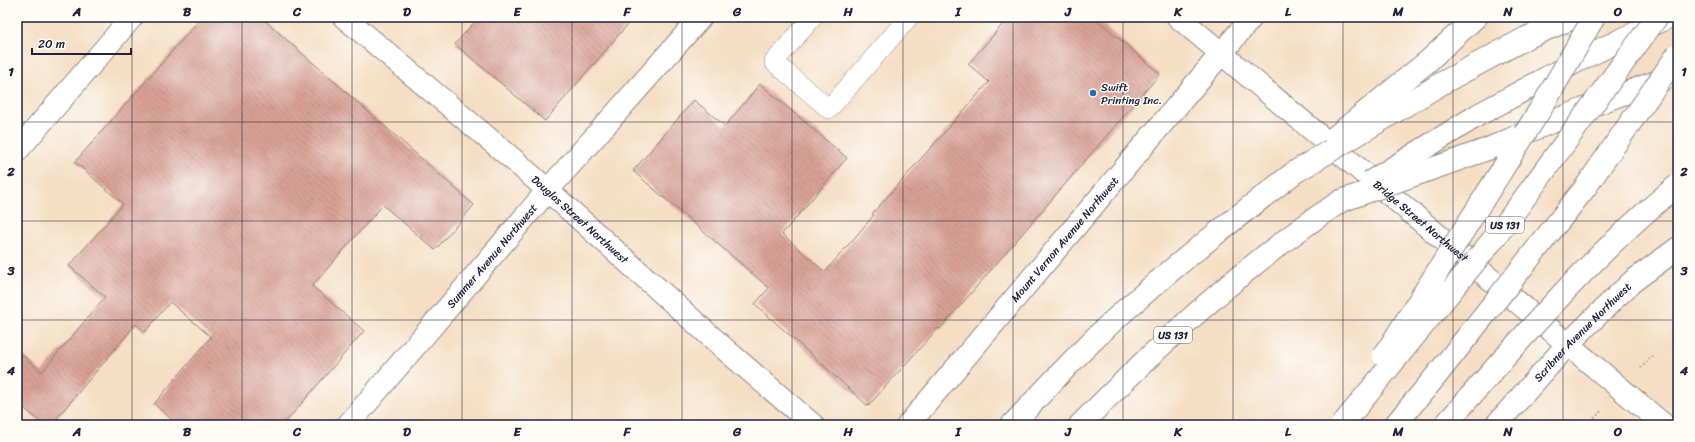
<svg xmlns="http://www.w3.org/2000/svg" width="1695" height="442" font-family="Sriracha,sans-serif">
	<defs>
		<pattern id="building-back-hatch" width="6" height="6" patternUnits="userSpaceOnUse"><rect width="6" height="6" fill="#d9a195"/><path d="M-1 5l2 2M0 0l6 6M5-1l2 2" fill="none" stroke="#b0837b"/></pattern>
	</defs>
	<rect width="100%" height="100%" fill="#fdfcf7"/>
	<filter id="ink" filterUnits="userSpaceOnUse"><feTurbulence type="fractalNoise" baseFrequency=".025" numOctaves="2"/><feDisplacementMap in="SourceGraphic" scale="8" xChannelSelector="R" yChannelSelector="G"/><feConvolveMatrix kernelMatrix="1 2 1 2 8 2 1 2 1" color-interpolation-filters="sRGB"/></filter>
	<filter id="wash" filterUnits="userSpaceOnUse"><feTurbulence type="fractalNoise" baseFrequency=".012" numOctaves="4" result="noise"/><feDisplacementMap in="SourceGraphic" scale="16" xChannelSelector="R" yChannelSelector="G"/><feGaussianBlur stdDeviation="0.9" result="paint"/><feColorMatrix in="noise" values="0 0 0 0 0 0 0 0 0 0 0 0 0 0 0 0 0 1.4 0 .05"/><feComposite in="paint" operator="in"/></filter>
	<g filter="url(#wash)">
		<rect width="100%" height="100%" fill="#f5dec3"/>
		<g id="blocks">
			<!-- building -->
			<g fill="url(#building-back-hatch)">
				<polygon points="202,17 261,17 474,205 435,250 383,205 312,286 364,331 283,425 178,425 154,404 211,337 170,302 145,332 136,324 51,425 44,425 17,402 17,350 42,372 105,297 69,266 123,204 75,162"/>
				<polygon points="479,17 634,17 545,121 455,44"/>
				<polygon points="1009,17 1094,17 1160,74 940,329 938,328 868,406 755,304 769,288 633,171 694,100 725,126 760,84 847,158 782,234 825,272 874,215 872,214 989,82 968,64"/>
			</g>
		</g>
	</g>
	<g filter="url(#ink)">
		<use href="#blocks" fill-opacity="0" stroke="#8c807f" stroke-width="1"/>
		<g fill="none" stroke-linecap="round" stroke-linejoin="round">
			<defs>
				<polyline id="service" points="813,17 774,62 829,109 909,17"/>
				<g id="minor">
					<path id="s1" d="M344 17 515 161 727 351 813 425"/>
					<path id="s2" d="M348 425 547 191 701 17"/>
				</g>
				<g id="tertiary">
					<polyline points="17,151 132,17"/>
					<path id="s3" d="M908 425 1252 17"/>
					<path id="s4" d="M1496 425 1567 345 1615 298 1633 281 1678 248"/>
				</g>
				<g id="secondary">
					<path id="s5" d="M1178 17 1664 425"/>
				</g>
				<g id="motorway">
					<polyline points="1427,62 1476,17"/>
					<polyline points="1444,82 1526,38 1575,17"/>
					<polyline points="1478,115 1583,58 1669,17"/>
					<polyline points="1515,137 1606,100 1678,74"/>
					<path d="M1012 425C1053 381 1093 337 1139 298 1189 254 1242 213 1295 172"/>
					<path d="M1080 425C1160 344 1245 264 1341 201"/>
					<polyline points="1395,425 1436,376"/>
				</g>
			</defs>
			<!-- service casing -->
			<use href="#service" stroke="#8c807f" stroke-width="20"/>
			<!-- minor casing -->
			<use href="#minor" stroke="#8c807f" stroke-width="24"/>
			<!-- tertiary casing -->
			<use href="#tertiary" stroke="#8c807f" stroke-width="24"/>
			<!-- secondary casing -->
			<use href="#secondary" stroke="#8c807f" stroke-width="24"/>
			<!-- motorway casing -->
			<use href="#motorway" stroke="#8c807f" stroke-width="24"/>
			<!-- path -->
			<g stroke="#8c807f" stroke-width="2.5" stroke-dasharray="1 3" stroke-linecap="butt">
				<polyline points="1641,368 1654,354"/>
				<polyline points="1589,424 1602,410"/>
			</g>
			<!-- service -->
			<use href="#service" stroke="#fff" stroke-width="19"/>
			<!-- minor -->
			<use href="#minor" stroke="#fff" stroke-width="22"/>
			<!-- tertiary -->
			<use href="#tertiary" stroke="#fff" stroke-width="22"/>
			<!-- secondary -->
			<use href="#secondary" stroke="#fff" stroke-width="22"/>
			<!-- motorway -->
			<use href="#motorway" stroke="#fff" stroke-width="22"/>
			<defs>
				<g id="motorway-bridge">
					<polyline points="1335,137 1427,62"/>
					<polyline points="1295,172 1444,82"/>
					<polyline points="1370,182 1478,115"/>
					<polyline points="1341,201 1488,149 1511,139"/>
					<polyline points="1384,356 1543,105 1594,17"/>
					<polyline points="1436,376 1585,188 1678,54"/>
					<polyline points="1342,425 1504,226 1657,17"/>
					<path d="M1445 425C1519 342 1591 255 1678 185"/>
				</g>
			</defs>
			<!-- motorway-bridge casing -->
			<use href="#motorway-bridge" stroke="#8c807f" stroke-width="24" stroke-linecap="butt"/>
			<!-- motorway-bridge -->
			<use href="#motorway-bridge" stroke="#fff" stroke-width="22"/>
		</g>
	</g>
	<!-- grid -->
	<path fill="none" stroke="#22223b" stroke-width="1" stroke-opacity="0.55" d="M132 17V425M242 17V425M352 17V425M462 17V425M572 17V425M682 17V425M792 17V425M903 17V425M1013 17V425M1123 17V425M1233 17V425M1343 17V425M1453 17V425M1563 17V425M17 122H1678M17 221H1678M17 320H1678"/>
	<!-- markers -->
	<circle fill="#1f6fb2" stroke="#fdfcf7" stroke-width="1.5" cx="1093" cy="93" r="4"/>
	<g text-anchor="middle" stroke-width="3" stroke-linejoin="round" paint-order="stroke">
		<!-- shield labels -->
		<g fill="#fdfcf7" stroke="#646373" stroke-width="1">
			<rect x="1486" y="217" width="38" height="16" rx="3"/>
			<rect x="1154" y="327" width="38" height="16" rx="3"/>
		</g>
		<g font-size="10" font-weight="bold" fill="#22223b">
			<text x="1505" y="229">US 131</text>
			<text x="1173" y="339">US 131</text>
		</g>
		<!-- poi labels -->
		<g font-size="11" fill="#22223b" stroke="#fdfcf7" text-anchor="start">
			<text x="1101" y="91">Swift<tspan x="1101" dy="13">Printing Inc.</tspan></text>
		</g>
		<!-- street labels -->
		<g font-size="11" fill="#22223b" stroke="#fdfcf7">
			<text dy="4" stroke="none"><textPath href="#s1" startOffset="311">Douglas Street Northwest</textPath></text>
			<text dy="4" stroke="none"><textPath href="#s5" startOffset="317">Bridge Street Northwest</textPath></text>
			<text dy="4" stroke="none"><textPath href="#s3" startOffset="243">Mount Vernon Avenue Northwest</textPath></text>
			<text dy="4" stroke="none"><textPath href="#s2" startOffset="222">Summer Avenue Northwest</textPath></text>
			<text dy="4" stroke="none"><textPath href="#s4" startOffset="127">Scribner Avenue Northwest</textPath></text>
		</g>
	</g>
	<!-- margin -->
	<rect width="1695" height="442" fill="none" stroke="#fdfcf7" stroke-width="44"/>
	<!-- scale -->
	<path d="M32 48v6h99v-6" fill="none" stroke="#22223b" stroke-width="2"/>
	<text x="38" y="48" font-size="12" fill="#22223b" stroke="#fdfcf7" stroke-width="3" paint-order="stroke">20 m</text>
	<rect x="22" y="22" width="1651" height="398" fill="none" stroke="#22223b" stroke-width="1.5"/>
	<g font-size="13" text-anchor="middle" font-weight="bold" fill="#22223b">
		<text x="77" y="16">A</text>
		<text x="187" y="16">B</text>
		<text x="297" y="16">C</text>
		<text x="407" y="16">D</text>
		<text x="517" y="16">E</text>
		<text x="627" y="16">F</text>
		<text x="737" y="16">G</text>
		<text x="848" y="16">H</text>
		<text x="958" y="16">I</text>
		<text x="1068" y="16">J</text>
		<text x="1178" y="16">K</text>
		<text x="1288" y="16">L</text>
		<text x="1398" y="16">M</text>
		<text x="1508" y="16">N</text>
		<text x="1618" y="16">O</text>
		<text x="11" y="76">1</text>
		<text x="1684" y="76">1</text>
		<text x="11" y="176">2</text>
		<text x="1684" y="176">2</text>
		<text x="11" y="275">3</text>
		<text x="1684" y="275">3</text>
		<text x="11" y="375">4</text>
		<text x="1684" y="375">4</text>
		<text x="77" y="436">A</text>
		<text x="187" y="436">B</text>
		<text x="297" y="436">C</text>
		<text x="407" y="436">D</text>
		<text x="517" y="436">E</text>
		<text x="627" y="436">F</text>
		<text x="737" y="436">G</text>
		<text x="848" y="436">H</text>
		<text x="958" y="436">I</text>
		<text x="1068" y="436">J</text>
		<text x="1178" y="436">K</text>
		<text x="1288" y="436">L</text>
		<text x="1398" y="436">M</text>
		<text x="1508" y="436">N</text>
		<text x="1618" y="436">O</text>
	</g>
</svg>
